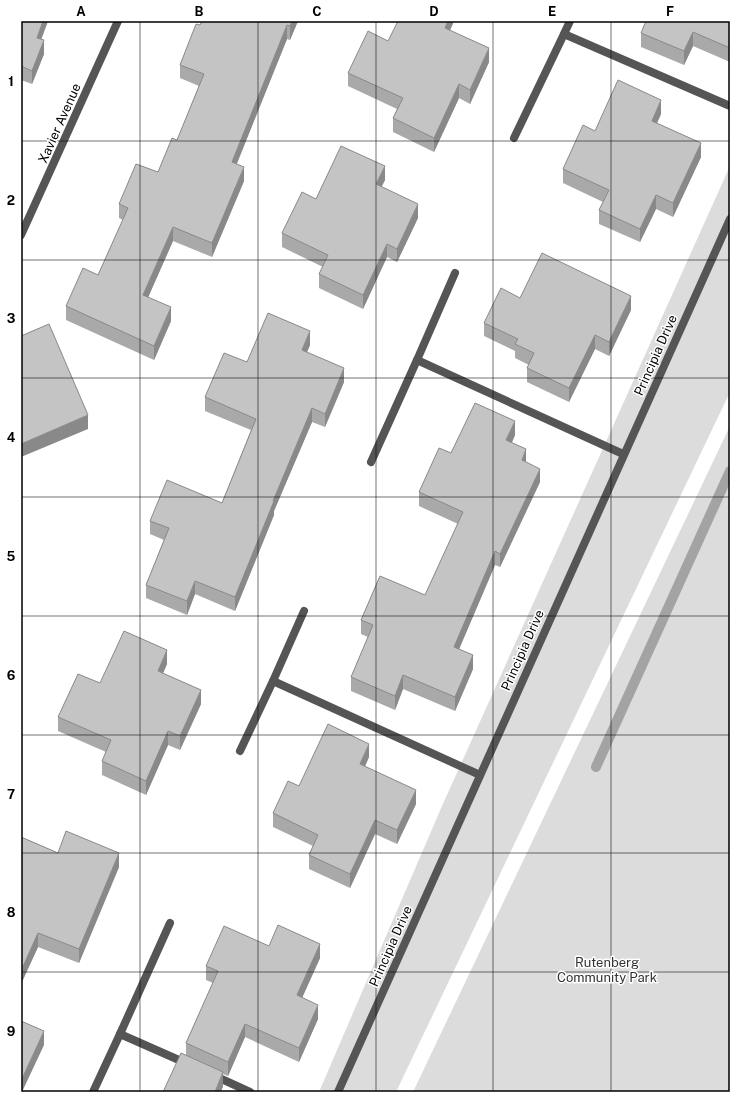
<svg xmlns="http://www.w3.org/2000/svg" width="751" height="1113" font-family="'Public Sans',sans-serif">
	<rect width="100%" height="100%" fill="#fff"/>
	<!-- green -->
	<g fill="#dcdcdc">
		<polygon points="730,166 730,392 396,1092 319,1092 442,806"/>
		<polygon points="730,426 730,1092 413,1092"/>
	</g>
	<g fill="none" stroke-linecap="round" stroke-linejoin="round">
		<!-- stream -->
		<polyline stroke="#a3a3a3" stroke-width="10" points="596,767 730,471"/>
		<!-- lane -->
		<g stroke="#555" stroke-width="8">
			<polyline points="564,34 570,21"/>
			<polyline points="514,138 564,34 730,106"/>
			<polyline points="417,360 455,273"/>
			<polyline points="371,462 417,360 623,454"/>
			<polyline points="273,681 304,611"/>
			<polyline points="240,751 273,681 480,775"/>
		</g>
		<!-- street -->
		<g stroke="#555" stroke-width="8">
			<polyline points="21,235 118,21"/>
			<polyline points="120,1034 170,923"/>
			<polyline points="215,1076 250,1092"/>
			<polyline points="93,1092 120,1034 188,1064"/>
			<polyline points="338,1092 730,219"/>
		</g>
	</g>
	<!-- wall -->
	<g fill="#a9a9a9">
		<polygon points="21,21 48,21 41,39 44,54 32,84 21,80"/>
		<polygon points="202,21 298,21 290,40 287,39 236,164 244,181 212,257 173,241 148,297 171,321 154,360 66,320 66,306 98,275 123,220 119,218 119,204 158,172 177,140 199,86 180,78 180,65"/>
		<polygon points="454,21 450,30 489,62 470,104 459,98 434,152 393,132 393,118 397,109 348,86 348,73 388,41"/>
		<polygon points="730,21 730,62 693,46 684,65 641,47 641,33"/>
		<polygon points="661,114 657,123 701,157 673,217 656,209 640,242 599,224 599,210 603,202 563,183 563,169 595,131"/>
		<polygon points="385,180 381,187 418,218 397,262 387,257 363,309 319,288 319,274 323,267 282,247 282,233 316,199"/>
		<polygon points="520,298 631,310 609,356 595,349 569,402 527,382 527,368 529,365 515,358 515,351 484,336 484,323"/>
		<polygon points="310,345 307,352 344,382 325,427 312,422 274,511 274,515 235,611 195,594 187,615 146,598 146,585 164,540 150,534 150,521 222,503 251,430 205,411 205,397 247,362"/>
		<polygon points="515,435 512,443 526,462 540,482 500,567 495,565 459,649 473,669 455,711 403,689 395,710 351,691 351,677 368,637 361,634 361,620 425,595 458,524 419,506 419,492 451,453"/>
		<polygon points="167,664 163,673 201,704 180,750 168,745 146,795 102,775 102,761 106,752 58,731 58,717 100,683"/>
		<polygon points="369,757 365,766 416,804 397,844 375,834 350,888 309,869 309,855 313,846 273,827 273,813 299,786"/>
		<polygon points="21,837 58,853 119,867 79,963 38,947 21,984"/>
		<polygon points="269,946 320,958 302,998 318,1019 299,1062 245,1037 228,1076 223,1074 223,1086 221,1092 163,1092 186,1055 186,1043 213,983 206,980 206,966"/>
	</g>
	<!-- shaded-wall -->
	<g fill="#898989">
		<polygon points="43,21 48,21 37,51 37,38"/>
		<polygon points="292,21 298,21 290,40 290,26"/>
		<polygon points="448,21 454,21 445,42 445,28"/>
		<polygon points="287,25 287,39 232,176 232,162"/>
		<polygon points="693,32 693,46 684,65 684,51"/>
		<polygon points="44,40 44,54 32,84 32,71"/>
		<polygon points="489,48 489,62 470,104 470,90"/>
		<polygon points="459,84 459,98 434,152 434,138"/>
		<polygon points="661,100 661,114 652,134 652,121"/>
		<polygon points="701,143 701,157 673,217 673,203"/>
		<polygon points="385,166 385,180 376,198 376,184"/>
		<polygon points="244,167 244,181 212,257 212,243"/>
		<polygon points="656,195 656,209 640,242 640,229"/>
		<polygon points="418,204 418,218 397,262 397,249"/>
		<polygon points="173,227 173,241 143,309 143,295"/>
		<polygon points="387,244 387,257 363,309 363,295"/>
		<polygon points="631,296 631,310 609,356 609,342"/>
		<polygon points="171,307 171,321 154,360 154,346"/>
		<polygon points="310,331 310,345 302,364 302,350"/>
		<polygon points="595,335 595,349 569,402 569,388"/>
		<polygon points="344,368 344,382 325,427 325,414"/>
		<polygon points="312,408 312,422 274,511 274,515 235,611 235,597 273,501"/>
		<polygon points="88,415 88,429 21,457 21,444"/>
		<polygon points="515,421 515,435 506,454 506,440"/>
		<polygon points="526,449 526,463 522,460"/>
		<polygon points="540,469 540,482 500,567 500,554"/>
		<polygon points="495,551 495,565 454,661 454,647"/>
		<polygon points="195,581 195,594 187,615 187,601"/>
		<polygon points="167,650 167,664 158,685 158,671"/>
		<polygon points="473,655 473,669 455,711 455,697"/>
		<polygon points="403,675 403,689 395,710 395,696"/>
		<polygon points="201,690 201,704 180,750 180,736"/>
		<polygon points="168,731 168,745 146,795 146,781"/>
		<polygon points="369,744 369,757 360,778 360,764"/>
		<polygon points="416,790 416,804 397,844 397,830"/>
		<polygon points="375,820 375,834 350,888 350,874"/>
		<polygon points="119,853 119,867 79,963 79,949"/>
		<polygon points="38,933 38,947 21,984 21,971"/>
		<polygon points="320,944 320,958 297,1009 297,995"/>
		<polygon points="318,1005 318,1019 299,1062 299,1048"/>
		<polygon points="245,1024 245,1037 228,1076 228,1062"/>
		<polygon points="44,1031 44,1045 22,1092 21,1092 21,1081"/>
		<polygon points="223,1072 223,1086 221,1092 215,1092"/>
	</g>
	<!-- building -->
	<g fill="#c4c4c4" stroke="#898989">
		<polygon points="21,21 43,21 37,38 44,40 32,71 21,66"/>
		<polygon points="202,21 292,21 290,26 287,25 232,162 244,167 212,243 173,227 143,295 171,307 154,346 66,306 83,268 98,275 128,208 119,204 136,164 158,172 172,138 177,140 204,74 180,65 196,24 200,25"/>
		<polygon points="398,21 448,21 445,28 489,48 470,90 459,84 434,138 393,118 403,98 348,73 368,31 388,41"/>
		<polygon points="646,21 730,21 730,48 693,32 684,51 641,33"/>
		<polygon points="618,80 661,100 652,121 701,143 673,203 656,195 640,229 599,210 609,190 563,169 583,125 595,131"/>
		<polygon points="341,146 385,166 376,184 418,204 397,249 387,244 363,295 319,274 328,255 282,233 302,192 316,199"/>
		<polygon points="542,253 631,296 609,342 595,335 569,388 527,368 534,353 515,344 518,339 484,323 501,288 520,298"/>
		<polygon points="268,313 310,331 302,350 344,368 325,414 312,408 273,501 274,501 235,597 195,581 187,601 146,585 169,528 150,521 167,480 222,503 256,419 205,397 224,353 247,362"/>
		<polygon points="49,324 88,415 21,444 21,336"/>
		<polygon points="475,403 515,421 506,440 526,449 522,460 540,469 500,554 495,551 454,647 473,655 455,697 403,675 395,696 351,677 373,625 361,620 380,576 425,595 463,512 419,492 439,448 451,453"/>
		<polygon points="124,631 167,650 158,671 201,690 180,736 168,731 146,781 102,761 111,740 58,717 78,674 100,683"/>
		<polygon points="328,724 369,744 360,764 416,790 397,830 375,820 350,874 309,855 318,835 273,813 288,781 299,786"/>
		<polygon points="66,831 119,853 79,949 38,933 21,971 21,837 58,853"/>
		<polygon points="278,925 320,944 297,995 318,1005 299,1048 245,1024 228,1062 186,1043 218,971 206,966 224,926 269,946"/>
		<polygon points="21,1021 44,1031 21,1081"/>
		<polygon points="181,1053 223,1072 215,1092 163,1092"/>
	</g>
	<!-- grid -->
	<path fill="none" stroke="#000" stroke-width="1" stroke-opacity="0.55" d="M140 21V1092M258 21V1092M376 21V1092M493 21V1092M611 21V1092M21 141H730M21 260H730M21 378H730M21 497H730M21 616H730M21 735H730M21 853H730M21 972H730"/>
	<g text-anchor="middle" stroke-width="3" stroke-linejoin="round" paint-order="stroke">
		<!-- street labels -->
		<g font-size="13" fill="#000" stroke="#fff">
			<text transform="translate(59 123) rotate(-66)" y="5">Xavier Avenue</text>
			<text transform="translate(655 355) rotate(-66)" y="5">Principia Drive</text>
			<text transform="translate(522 650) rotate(-66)" y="5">Principia Drive</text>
			<text transform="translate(390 946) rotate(-66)" y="5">Principia Drive</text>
		</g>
		<!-- park labels -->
		<g font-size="13" fill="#333" stroke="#fff">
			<text x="607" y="967">Rutenberg<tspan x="607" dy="15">Community Park</tspan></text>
		</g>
	</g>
	<!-- border -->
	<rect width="751" height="1113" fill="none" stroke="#ffffff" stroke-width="44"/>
	<rect x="22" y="22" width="707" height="1069" fill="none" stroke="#000" stroke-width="1.5"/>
	<g font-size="13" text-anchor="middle" font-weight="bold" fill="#000">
		<text x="81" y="16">A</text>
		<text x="199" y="16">B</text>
		<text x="317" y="16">C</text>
		<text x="434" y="16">D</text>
		<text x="552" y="16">E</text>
		<text x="670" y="16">F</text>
		<text x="11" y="86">1</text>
		<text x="11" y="205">2</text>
		<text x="11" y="323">3</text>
		<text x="11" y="442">4</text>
		<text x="11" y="561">5</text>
		<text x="11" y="680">6</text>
		<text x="11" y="799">7</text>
		<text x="11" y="917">8</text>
		<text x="11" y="1036">9</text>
	</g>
</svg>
